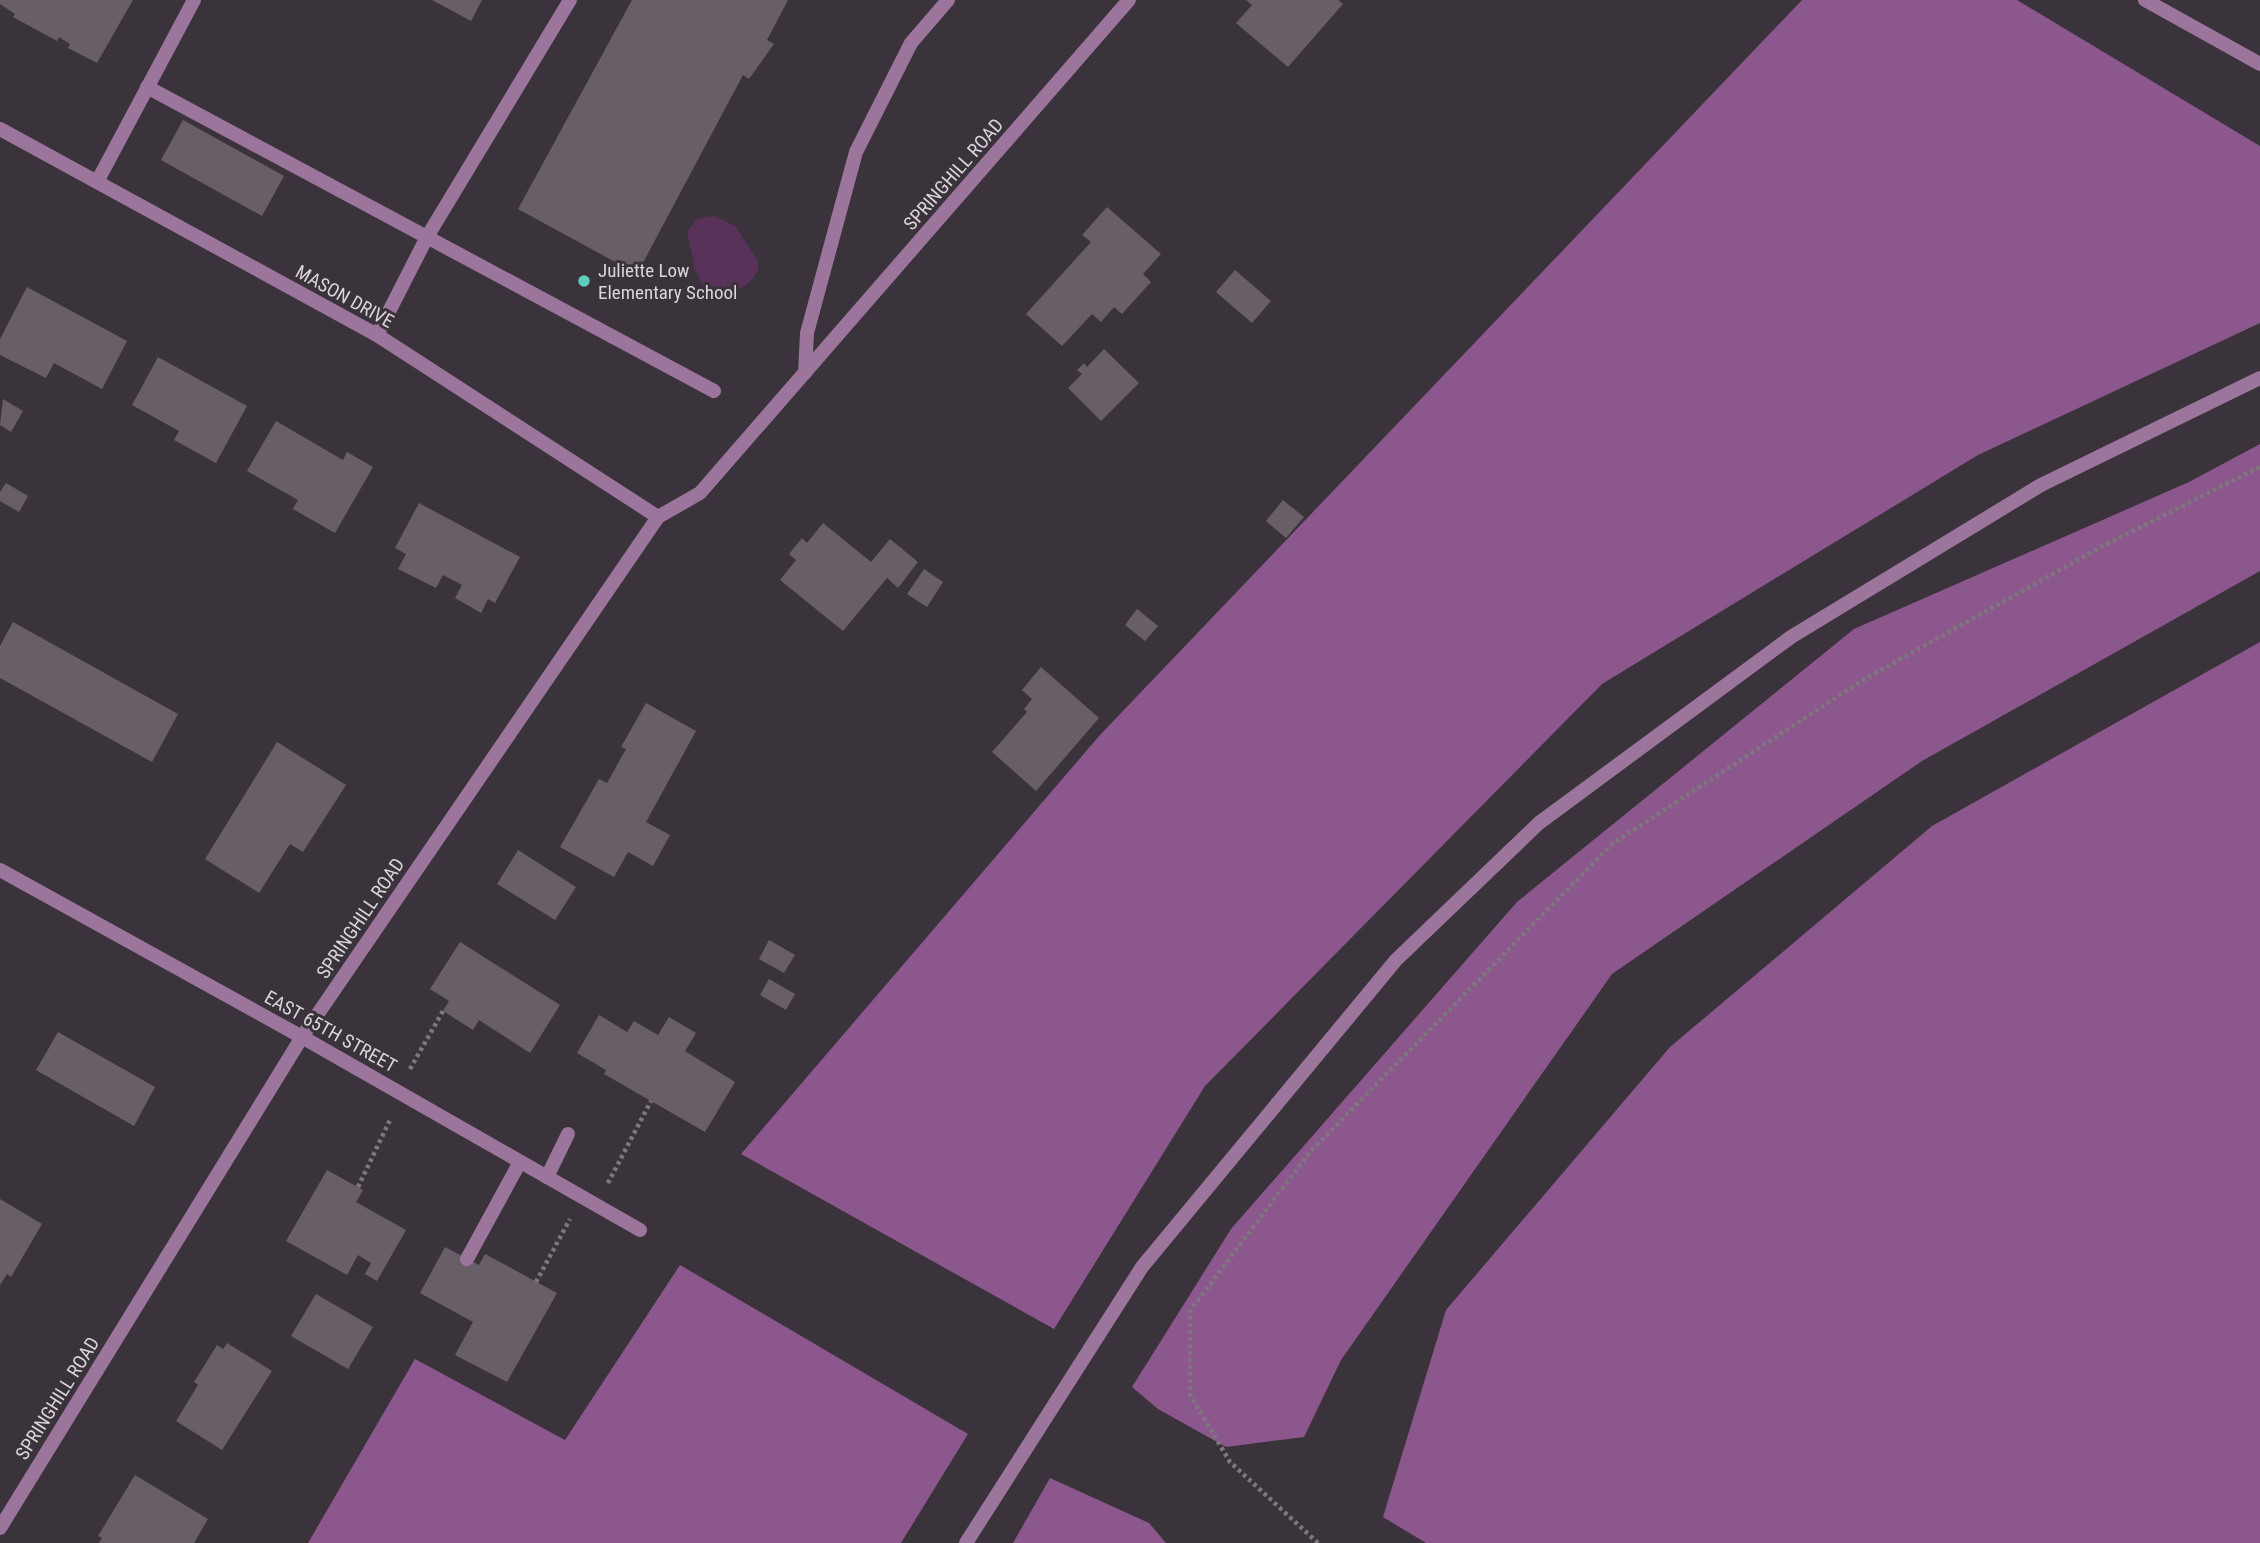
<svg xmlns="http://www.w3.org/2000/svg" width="2260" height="1543" font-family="'Roboto Condensed',sans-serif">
	<rect width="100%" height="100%" fill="#3b333b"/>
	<!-- green -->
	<polygon fill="#583258" points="715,216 736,227 758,261 758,271 751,281 736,292 721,294 704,288 695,270 687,231 698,218"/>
	<!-- forest -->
	<g fill="#8c578d">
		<polygon points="1802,0 2017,0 2260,146 2260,323 1978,455 1602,684 1205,1086 1054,1329 741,1154 1100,735"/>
		<polygon points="2260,444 2260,571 1922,761 1612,974 1341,1360 1304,1437 1226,1447 1158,1409 1132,1387 1231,1229 1517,902 1854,629 2189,482"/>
		<polygon points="2260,642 2260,1543 1426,1543 1383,1517 1446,1310 1670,1047 1932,826"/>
		<polygon points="680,1265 968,1434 901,1543 308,1543 415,1359 565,1440"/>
		<polygon points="1050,1478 1149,1523 1166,1543 1013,1543"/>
	</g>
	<!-- building -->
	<g fill="#685e68">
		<polygon points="0,0 133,0 97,63 68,48 70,44 59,37 57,41 13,17 15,14 0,4"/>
		<polygon points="432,0 482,0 471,21"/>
		<polygon points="632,0 788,0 767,40 774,44 749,79 743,75 637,274 518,209"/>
		<polygon points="1246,0 1338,0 1343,4 1288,67 1236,23 1252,5"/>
		<polygon points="183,120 284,176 262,216 161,160"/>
		<polygon points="1107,207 1161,254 1143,274 1151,282 1122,314 1114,307 1101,322 1092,314 1062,346 1026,314 1091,242 1082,235"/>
		<polygon points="1235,270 1271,301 1252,323 1216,292"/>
		<polygon points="27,287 127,341 102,389 54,363 46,378 0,355 0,339"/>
		<polygon points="1104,349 1139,383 1101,421 1068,388 1082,374 1077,370 1084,363 1087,367"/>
		<polygon points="158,357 247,406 216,463 174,440 179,431 132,405"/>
		<polygon points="3,399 23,411 11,432 0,425"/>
		<polygon points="276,421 343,460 347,452 373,467 335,533 293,509 298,500 247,471"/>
		<polygon points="6,483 28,496 19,512 0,501 0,492"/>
		<polygon points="1283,500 1304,517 1286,538 1266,521"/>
		<polygon points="419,503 520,557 495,603 488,599 481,613 455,598 462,585 443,575 436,588 398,569 406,554 395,548"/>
		<polygon points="823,523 871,562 890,539 918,562 898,588 887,578 843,631 780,580 796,560 789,554 802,538 807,543"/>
		<polygon points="924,569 943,582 927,607 907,594"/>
		<polygon points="1137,609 1158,626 1145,641 1125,625"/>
		<polygon points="13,622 178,714 152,762 0,678 0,646"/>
		<polygon points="1041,667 1099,718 1036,791 992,752 1027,712 1024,709 1032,699 1022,690"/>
		<polygon points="646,703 696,731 646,822 670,835 653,866 628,852 614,877 560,847 599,779 607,783 626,749 621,747"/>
		<polygon points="277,742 346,785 303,852 290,844 259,893 205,859"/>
		<polygon points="518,850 576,887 555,920 497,884"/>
		<polygon points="769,940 795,955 784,973 759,959"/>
		<polygon points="460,942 560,1005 530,1053 479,1020 473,1030 443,1011 449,1001 430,989"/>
		<polygon points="769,979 795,994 786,1010 760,995"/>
		<polygon points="599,1015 627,1032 634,1021 658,1035 669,1017 696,1033 685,1051 735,1082 705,1132 604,1074 606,1070 577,1053"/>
		<polygon points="58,1032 155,1087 134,1126 36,1070"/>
		<polygon points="327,1170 363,1190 356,1202 406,1230 377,1281 365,1274 371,1263 358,1255 347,1275 286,1241"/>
		<polygon points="0,1199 42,1224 11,1277 7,1274 0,1285"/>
		<polygon points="445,1247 479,1265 485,1254 557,1293 507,1382 455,1355 473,1322 420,1293"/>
		<polygon points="316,1294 373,1327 348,1369 291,1336"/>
		<polygon points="227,1343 272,1371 222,1450 176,1421 198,1385 194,1382 217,1345 223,1349"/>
		<polygon points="135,1475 208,1519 194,1543 99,1543 102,1538 98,1536"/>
	</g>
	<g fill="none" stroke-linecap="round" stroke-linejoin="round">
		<!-- path -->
		<g stroke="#7e777e" stroke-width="4.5" stroke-dasharray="3.5 3.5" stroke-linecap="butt">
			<polyline points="410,1069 443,1011"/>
			<polyline points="608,1183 651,1101"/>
			<polyline points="358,1187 390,1120"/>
			<polyline points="536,1282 570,1219"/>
			<polyline points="1318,1543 1230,1462 1190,1395 1190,1311 1309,1153 1612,844 1863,680 2101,547 2260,467"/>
		</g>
		<!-- lane -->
		<g stroke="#9c759c" stroke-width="14">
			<polyline points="2145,0 2260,64"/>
			<polyline points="147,87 714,391"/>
			<polyline points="97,182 194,0"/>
			<polyline points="377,335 427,237 570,0"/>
			<polyline points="547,1177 568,1134"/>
			<polyline points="467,1259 520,1162"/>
		</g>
		<!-- street -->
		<g stroke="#9c759c" stroke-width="14">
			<polyline points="0,129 377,335 658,517"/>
			<polyline points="805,373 807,333 856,152 911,43 948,0"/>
			<polyline points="0,870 302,1037 640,1230"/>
			<polyline points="0,1528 302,1037 658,517 700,493 1129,0"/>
			<polyline points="966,1543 1142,1267 1396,960 1539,823 1791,637 2041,485 2260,378"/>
		</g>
	</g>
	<!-- markers -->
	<circle fill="#5ccebb" stroke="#3b333b" stroke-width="2.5" cx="584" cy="281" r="7"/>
	<g text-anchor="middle" stroke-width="6" stroke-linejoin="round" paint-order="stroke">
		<!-- street labels -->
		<g font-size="19" fill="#dad5da" stroke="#3b333b">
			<text transform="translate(953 174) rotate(-49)" y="7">SPRINGHILL ROAD</text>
			<text transform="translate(345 296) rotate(29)" y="7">MASON DRIVE</text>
			<text transform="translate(360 918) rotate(-56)" y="7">SPRINGHILL ROAD</text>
			<text transform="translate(331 1031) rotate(29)" y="7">EAST 65TH STREET</text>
			<text transform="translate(57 1398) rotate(-58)" y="7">SPRINGHILL ROAD</text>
		</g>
		<!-- poi labels -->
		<g font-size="19" fill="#dad5da" stroke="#3b333b" text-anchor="start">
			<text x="598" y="277">Juliette Low<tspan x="598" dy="22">Elementary School</tspan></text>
		</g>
	</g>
</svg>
